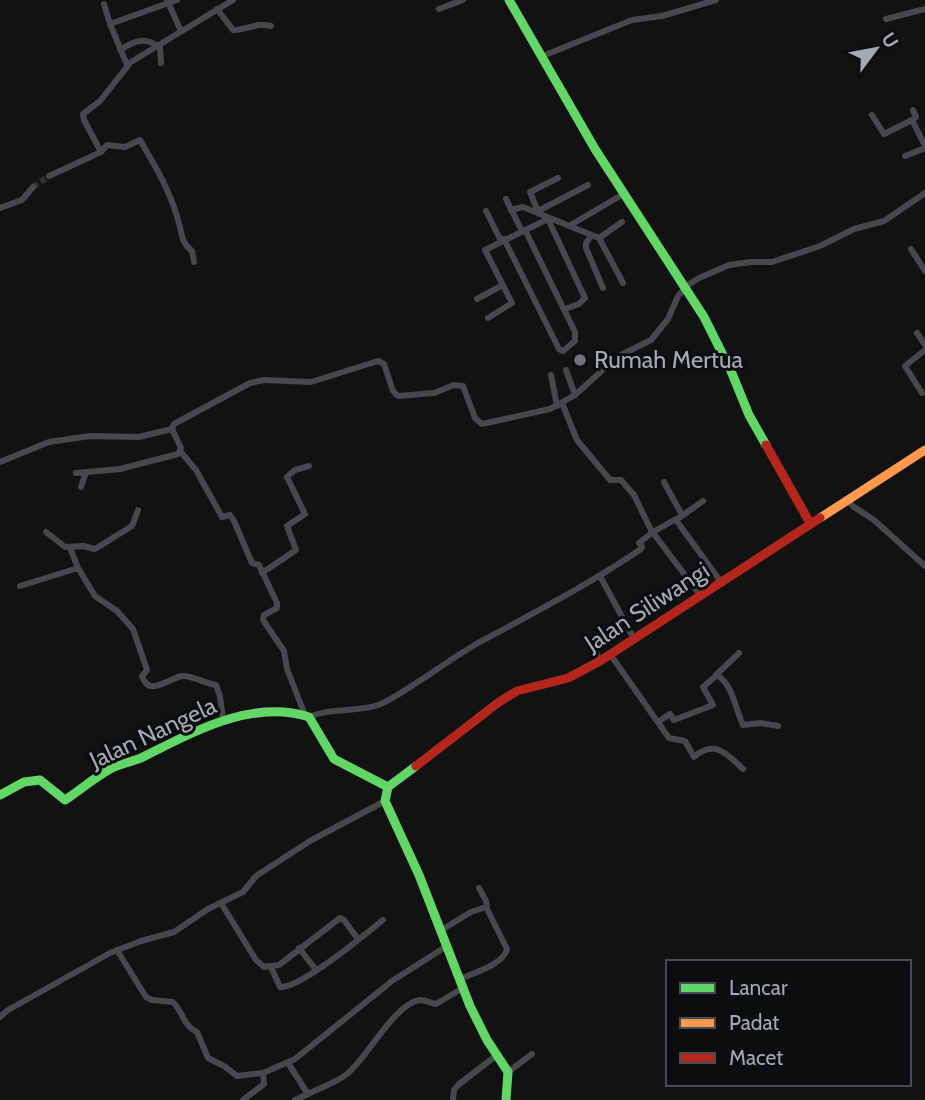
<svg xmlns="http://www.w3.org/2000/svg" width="925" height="1100" font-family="Cabin,sans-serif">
	<rect width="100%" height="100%" fill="#121212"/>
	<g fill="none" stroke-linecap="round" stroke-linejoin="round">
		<!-- street-tunnel -->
		<polyline stroke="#2f3032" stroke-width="6" stroke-dasharray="6 3" stroke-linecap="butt" points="33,187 49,176"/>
		<!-- street -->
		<g stroke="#47484b" stroke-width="6">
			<polyline points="167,0 181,31"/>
			<polyline points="104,4 110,24"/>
			<path d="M217 9 233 30C247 30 257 22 271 26"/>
			<polyline points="439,9 463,0"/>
			<polyline points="886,19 925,9"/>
			<path d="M120 50C136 40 144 37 160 47L161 63"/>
			<polyline points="545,55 632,20 662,16 716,0"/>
			<polyline points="127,65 110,24 177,0"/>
			<polyline points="913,110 916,117 912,120 925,146"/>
			<polyline points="872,115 884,134 912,120"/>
			<path d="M101 152 107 145 125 147 140 140C157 169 172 194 180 227 182 237 183 244 192 251L194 262"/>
			<polyline points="905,156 925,148"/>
			<polyline points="49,176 101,152 84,120 83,114 100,101 131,62 233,0"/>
			<polyline points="506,199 522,231"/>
			<polyline points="0,208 22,200 33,187"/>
			<polyline points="511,210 523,207 599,238"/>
			<polyline points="486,211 501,241"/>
			<polyline points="538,211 588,185"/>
			<polyline points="539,214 530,192 558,178"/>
			<polyline points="548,219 585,298 579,304 565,309"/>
			<polyline points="569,226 625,193"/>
			<polyline points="591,236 586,243 586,248 603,288"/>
			<polyline points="599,238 623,283"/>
			<polyline points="599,238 622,222"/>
			<polyline points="504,239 559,349 563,351 575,341 575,332 525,230"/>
			<polyline points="911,249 925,271"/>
			<polyline points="477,299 501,286"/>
			<polyline points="488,318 512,303 485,250 548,219"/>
			<polyline points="917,333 925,345"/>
			<polyline points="566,370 575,395"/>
			<polyline points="551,375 557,406"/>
			<polyline points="922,393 905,366 925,350"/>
			<polyline points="562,403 577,440 610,480 621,480 634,495 651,530 700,595"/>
			<polyline points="180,451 196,470 222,517 230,515 234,521 252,563 259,565 277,603 277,608 264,615 263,620 284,651 287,669 305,715"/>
			<polyline points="0,462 49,442 90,436 139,437 172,429"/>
			<polyline points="76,473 120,469 178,454 181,448 172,429 174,424 250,383 264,380 311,382 378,361 384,364 393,391 398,396 434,393 454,385 463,386 475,418 482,424 550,409 575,395 617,357 651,340 668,319 678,296 688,285 699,278 729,265 751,262 772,262 820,246 854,229 884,221 925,193"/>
			<polyline points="664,482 682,515"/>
			<polyline points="81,487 86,472"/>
			<polyline points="847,500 854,507 874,520 925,566"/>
			<polyline points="703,501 676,520 721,582"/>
			<polyline points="46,532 65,547 83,546 95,549 132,526 138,510"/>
			<path d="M70 548 78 568 95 596 117 611 133 629 147 670 142 676C149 698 169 678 182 676 192 675 206 684 216 685L220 696 223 720"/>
			<polyline points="262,573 296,550 287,526 305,514 287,477 295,470 309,466"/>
			<polyline points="600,576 634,639"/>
			<polyline points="20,586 78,568"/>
			<polyline points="586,641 591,641 600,661"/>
			<path d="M610 654 669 738 685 741 694 757C715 739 727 754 743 769"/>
			<polyline points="716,675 739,653"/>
			<path d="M309 717C334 706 364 714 387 701 419 683 447 661 478 643 534 613 588 585 641 549L642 547 639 543 653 532 676 519"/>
			<path d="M658 722 670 714 674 720 713 705 703 687 717 675C733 685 735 708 743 725L761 723 778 726"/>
			<polyline points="479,888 486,901 487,908"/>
			<polyline points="221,903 256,960 264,967 279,965 340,918 344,920 358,939"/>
			<path d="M440 931 471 912 486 907 507 949C504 964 474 973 460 979"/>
			<polyline points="299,948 316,970"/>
			<path d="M117 950 146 997 152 1000 173 1002C183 1012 184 1027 197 1032L208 1058 224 1066 237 1076 263 1073 295 1059 392 981 447 946"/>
			<path d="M271 967 280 987C300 989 364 935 383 920"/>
			<polyline points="0,1017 8,1010 110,953 141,941 174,932 208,909 243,892 256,876 310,841 385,801"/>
			<path d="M288 1063 308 1094C321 1087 336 1083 347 1074 367 1058 395 1003 420 1000 426 1000 431 1003 436 1004L463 988"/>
			<polyline points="508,1072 532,1054"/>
			<polyline points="243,1100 264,1084 263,1073"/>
			<polyline points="295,1100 308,1094"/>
			<polyline points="453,1100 454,1090 458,1085 497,1055"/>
		</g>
		<!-- fast -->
		<g stroke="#63d668" stroke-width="9">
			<polyline points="509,0 595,149 704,317 731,371 749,415 766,445"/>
			<polyline points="388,787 385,801 419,875 470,1006 487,1040 508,1072 506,1100"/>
			<path d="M0 795 24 782 40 780 65 800C80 790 94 778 110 769 121 763 134 762 145 756 195 731 252 699 309 717L334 759 388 787 416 766"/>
		</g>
		<!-- slow -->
		<polyline stroke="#ff974d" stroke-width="9" points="820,518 925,450"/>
		<!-- jam -->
		<g stroke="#b3261e" stroke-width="9">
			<polyline points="766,445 810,523"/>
			<polyline points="416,766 499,702 517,691 568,678 600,661 820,518"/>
		</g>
	</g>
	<!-- markers -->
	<circle fill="#70757b" stroke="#0c0d0e" stroke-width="2.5" cx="580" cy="360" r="7"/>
	<g text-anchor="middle" stroke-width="6" stroke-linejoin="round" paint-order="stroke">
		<!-- poi labels -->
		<g font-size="24" fill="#a3aab3" stroke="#0c0d0e" text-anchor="start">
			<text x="594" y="368">Rumah Mertua</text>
		</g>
		<!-- street labels -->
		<g font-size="24" fill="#a3aab3" stroke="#0c0d0e">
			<text transform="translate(647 607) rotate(-33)" y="8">Jalan Siliwangi</text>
			<text transform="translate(153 733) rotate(-25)" y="8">Jalan Nangela</text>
		</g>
	</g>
	<!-- legend -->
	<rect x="666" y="960" width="245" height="126" fill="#0c0d0e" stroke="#484c50" stroke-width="2"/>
	<rect x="680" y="983" width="35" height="10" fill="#63d668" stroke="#484c50" stroke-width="2"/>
	<text x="729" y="995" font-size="21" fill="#a3aab3">Lancar</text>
	<rect x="680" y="1018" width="35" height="10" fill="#ff974d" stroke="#484c50" stroke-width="2"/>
	<text x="729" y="1030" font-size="21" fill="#a3aab3">Padat</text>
	<rect x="680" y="1053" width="35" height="10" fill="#b3261e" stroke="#484c50" stroke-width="2"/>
	<text x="729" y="1065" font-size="21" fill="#a3aab3">Macet</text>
	<!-- north arrow -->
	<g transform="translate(876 49) rotate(58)" stroke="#0c0d0e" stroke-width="5" paint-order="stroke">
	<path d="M0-5L12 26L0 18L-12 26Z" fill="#a3aab3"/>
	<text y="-10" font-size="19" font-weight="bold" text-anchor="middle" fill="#a3aab3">U</text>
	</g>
</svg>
